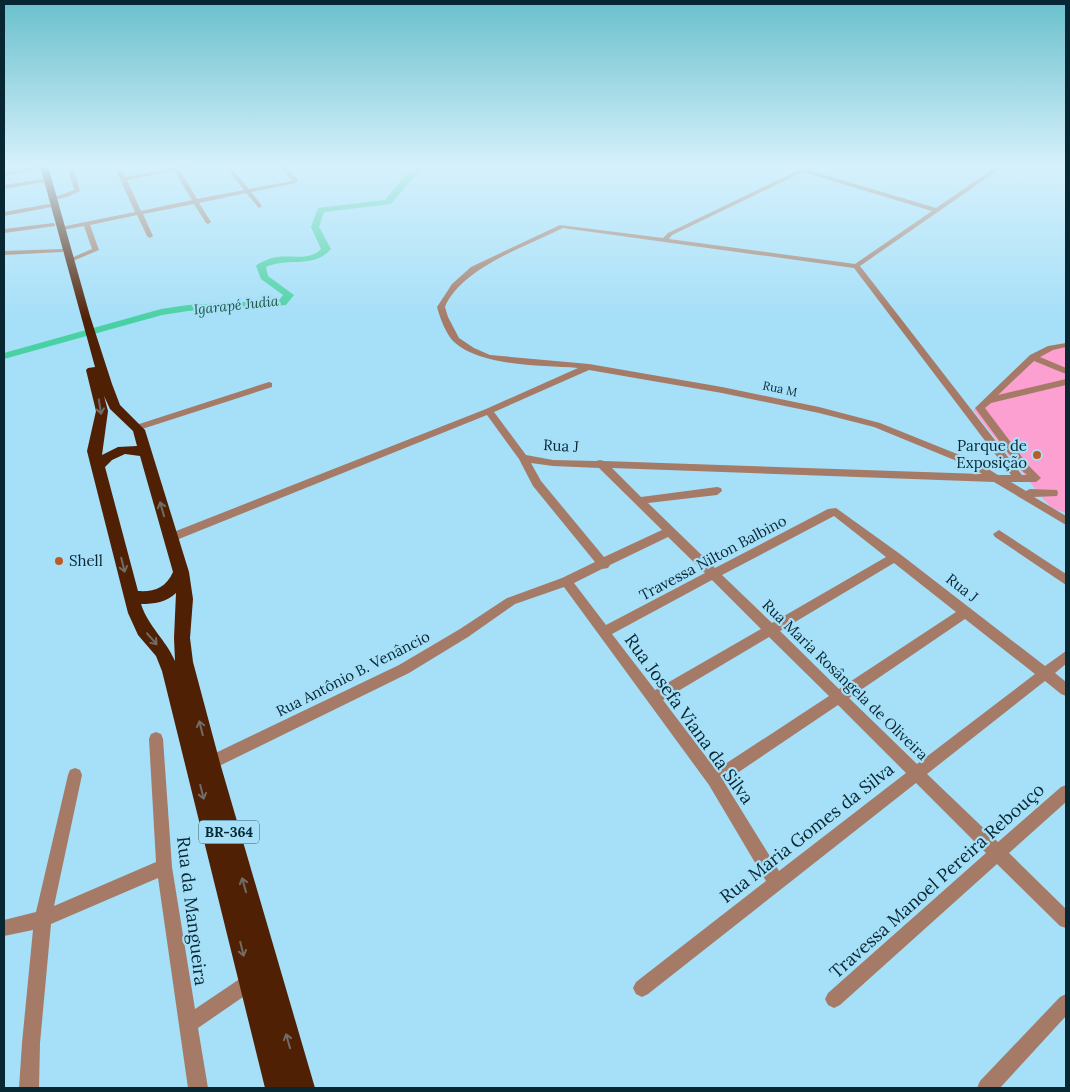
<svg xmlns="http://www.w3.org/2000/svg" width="1070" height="1092" font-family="Lora,serif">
	<rect width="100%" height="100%" fill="#a5dff8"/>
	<!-- green -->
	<polygon fill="#fca0d2" points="1064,345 1066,345 1066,513 1052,508 1044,500 973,410 989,401 1033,357"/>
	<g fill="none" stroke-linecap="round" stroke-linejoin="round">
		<!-- river -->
		<path fill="#4ad1a3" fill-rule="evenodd" d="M420 166H429L413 178 391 204 324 212 319 227 331 249C314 269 287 257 266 267L268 276 294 295 286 305 188 311 162 315 4 359V353L161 309 188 305 279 300 283 295 261 279 256 266 258 264C264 261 270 258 277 257 293 255 309 261 321 249L311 227 318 208 385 200 407 174Z"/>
		<!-- minor -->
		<g fill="#a57b67" fill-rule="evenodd">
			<polygon points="39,166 41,169 4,176 4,172"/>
			<polygon points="67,166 73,166 80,191 67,197 52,200 52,198 74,190"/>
			<path d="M114 166H120L125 177 184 166H196L180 170 197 199 244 190 227 169 230 167 249 189 292 181 279 166H285L298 180 296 183 251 192 262 206 259 208 246 193 199 203 211 222 208 224 206 223 194 204 143 214 153 236 150 238 147 236 137 215 90 225 99 250 73 261H69V259L92 249 84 226 63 230 61 229V227L135 212ZM174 171 192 200 141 211 127 180Z"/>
			<path d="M807 166H814L808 170 936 208 997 166H1004L860 266 1022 475H1027L1020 469 975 408 1030 355 1048 346 1066 343V347L1053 350 1040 357 1066 368V374L1034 361 998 395 1066 379V385L991 403 985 408 1028 465 1041 478 1036 482H1011L1026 491 1030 489 1057 490 1058 493 1057 496 1034 497 1066 516V525L994 482 612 468 641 497 717 487 721 488 722 491 717 495 648 503 715 568 828 509 836 508 900 554 1045 666 1066 651V664L1055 673 1066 682V696L1061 694 1045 681 927 774 998 842 1061 787 1066 785V802L1009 853 1066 909V928L1060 926 997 864 840 1005 834 1008 828 1005 825 999 828 993 986 853 916 783 648 994 642 997 636 994 633 988 636 982 766 881 709 785 564 587 515 604 468 637 409 673 215 768 210 770 205 768 203 763 205 758 399 665 460 629 507 598 562 578 595 562 533 486 519 459 487 415 174 541H166L164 538 166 535 486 409 578 368C541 365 482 367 454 342 446 334 440 318 437 307L452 284 471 267 560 225 663 238 668 233ZM803 172 932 211 855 264 669 239 672 235ZM563 228 854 268 1011 475H998L977 462 880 423 819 407 722 387 589 364 490 355 474 348 459 338 448 317 445 307C461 268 527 246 563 228ZM589 370 722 393 819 413 874 427 969 466 982 474 604 461 600 460 596 461 553 460 526 455 494 412ZM531 463 553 466 599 468 662 530 604 557 541 481ZM834 516 886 557 772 623 722 575ZM668 537 705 573 606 625 574 583 602 569 608 568 610 565ZM894 563 956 612 839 689 780 631ZM712 580 761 629 655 690 612 634ZM965 619 1035 674 917 764 849 698ZM769 637 829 696 716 770 663 700ZM838 705 906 773 779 871 724 782Z"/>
			<polygon points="43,179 45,182 4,189 4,185"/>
			<polygon points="49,204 51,205 51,207 4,216 4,212"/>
			<polygon points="53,223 55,224 55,226 4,233 4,229"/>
			<polygon points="64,249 65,250 62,252 4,255 4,251"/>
			<polygon points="269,382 272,383 272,387 139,430 133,430 131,428 133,426"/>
			<polygon points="999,530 1066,574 1066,585 995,537 993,534"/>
			<polygon points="156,732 161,734 163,739 172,867 195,1009 244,976 250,973 256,976 259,982 256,988 198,1028 208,1088 188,1088 158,878 51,924 40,1043 39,1088 19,1088 22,1043 33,930 4,936 4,920 36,912 68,775 70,770 75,768 80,770 82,775 54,906 156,862 149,739 151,734"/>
			<polygon points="1066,994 1066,1016 1000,1088 977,1088 980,1081 1060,997"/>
		</g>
		<!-- highway -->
		<path fill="#502004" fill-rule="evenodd" d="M40 166H48L90 316 112 384 120 405 145 430 189 572 193 599 190 638 193 662 220 763 315 1088H265L162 671 156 656 138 635 128 613 91 467 87 451 96 411 86 370 88 368 95 367ZM104 396 110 409 133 431 137 446 118 447 102 455 108 411ZM125 454 140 456 173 572C166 588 154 592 138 591L105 467 112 460ZM176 593 174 638 175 661C166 640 148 626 141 604 154 604 167 602 176 593Z"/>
	</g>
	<!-- one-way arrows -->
	<defs><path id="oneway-shaft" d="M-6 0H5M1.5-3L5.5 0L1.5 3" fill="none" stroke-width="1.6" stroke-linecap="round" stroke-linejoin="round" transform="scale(1.25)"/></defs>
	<g stroke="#726c66">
		<use href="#oneway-shaft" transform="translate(100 407) rotate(81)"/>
		<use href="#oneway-shaft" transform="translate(162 509) rotate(-106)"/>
		<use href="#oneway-shaft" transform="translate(123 565) rotate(76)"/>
		<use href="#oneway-shaft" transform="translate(152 639) rotate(49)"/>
		<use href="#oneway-shaft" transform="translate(201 728) rotate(-104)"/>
		<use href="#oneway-shaft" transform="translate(202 792) rotate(76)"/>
		<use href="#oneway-shaft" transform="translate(244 885) rotate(-106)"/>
		<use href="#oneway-shaft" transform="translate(242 949) rotate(76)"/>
		<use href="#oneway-shaft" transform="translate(288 1041) rotate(-106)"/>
	</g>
	<!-- sky -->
	<linearGradient id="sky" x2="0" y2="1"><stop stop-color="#69c0cc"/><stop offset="0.52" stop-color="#d6f1fc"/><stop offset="1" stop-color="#d6f1fc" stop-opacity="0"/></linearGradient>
	<rect width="1070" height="319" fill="url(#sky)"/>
	<!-- markers -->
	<g fill="#be5b23" stroke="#a5dff8" stroke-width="2">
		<circle cx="1037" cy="455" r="5"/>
		<circle cx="59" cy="561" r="5"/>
	</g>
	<g text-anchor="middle" stroke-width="4.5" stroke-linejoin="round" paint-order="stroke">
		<!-- far-street labels -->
		<g font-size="12" fill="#072733" stroke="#a5dff8">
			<text transform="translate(780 389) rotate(12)" y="4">Rua M</text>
		</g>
		<!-- far-water labels -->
		<g font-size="14" font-style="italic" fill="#1f5541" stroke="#a5dff8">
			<text transform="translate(236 305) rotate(-6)" y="5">Igarapé Judia</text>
		</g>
		<!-- shield labels -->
		<rect fill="#a5dff8" stroke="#365e6e" stroke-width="1" x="199" y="820.5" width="60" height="23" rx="4"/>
		<g font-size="14" font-weight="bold" fill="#072733">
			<text x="229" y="837">BR-364</text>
		</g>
		<!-- street labels -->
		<g font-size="15" fill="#072733" stroke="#a5dff8">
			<text transform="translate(561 446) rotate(3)" y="5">Rua J</text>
			<text transform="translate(713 558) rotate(-28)" y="5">Travessa Nilton Balbino</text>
			<text transform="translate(962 588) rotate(38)" y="5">Rua J</text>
			<text transform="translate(353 674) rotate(-27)" y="5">Rua Antônio B. Venâncio</text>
			<text transform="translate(845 680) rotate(44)" y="5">Rua Maria Rosângela de Oliveira</text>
		</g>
		<!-- poi labels -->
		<g font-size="15" fill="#072733" stroke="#a5dff8" text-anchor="end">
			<text x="1027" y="451">Parque de<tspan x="1027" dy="17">Exposição</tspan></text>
			<text x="69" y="566" text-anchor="start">Shell</text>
		</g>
		<!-- near-street labels -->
		<g font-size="18" fill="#072733" stroke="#a5dff8">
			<text transform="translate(689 719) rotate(54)" y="6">Rua Josefa Viana da Silva</text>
			<text transform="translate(807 833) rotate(-38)" y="6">Rua Maria Gomes da Silva</text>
			<text transform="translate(937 881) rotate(-42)" y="6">Travessa Manoel Pereira Rebouço</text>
			<text transform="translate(192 911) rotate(83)" y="6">Rua da Mangueira</text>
		</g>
	</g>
	<!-- border -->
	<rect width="1070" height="1092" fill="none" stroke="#072733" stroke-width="10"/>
</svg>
